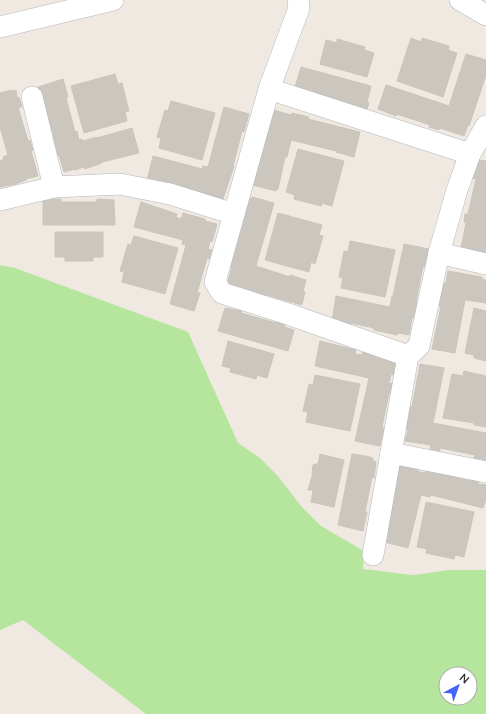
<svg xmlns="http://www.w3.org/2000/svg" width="486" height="714" font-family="Mulish,sans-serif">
	<rect width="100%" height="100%" fill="#efe9e1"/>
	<!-- green -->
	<path fill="#b6e59e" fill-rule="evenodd" d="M0 265 15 268 188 332 238 443 260 458 278 476 301 506 321 526 364 551 363 569 413 575 449 570H486V714H146L23 620 0 630ZM446 674H470V698H446Z"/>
	<!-- building -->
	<g fill="#cbc7bf" stroke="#cbc5ba">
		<polygon points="411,38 421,42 422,38 449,46 448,50 457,53 443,97 397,81"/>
		<polygon points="337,39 365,47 364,50 374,53 367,77 320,64 326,40 337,43"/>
		<polygon points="466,54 486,60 486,75 469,126 468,125 464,136 440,128 439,130 429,127 430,125 397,114 396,116 378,109 386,85 449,106"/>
		<polygon points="301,67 371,86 367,102 369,103 367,109 364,109 364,110 295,87"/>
		<polygon points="115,74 118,84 122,83 129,111 125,112 127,121 84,133 71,86"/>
		<polygon points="63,79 68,97 66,98 75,132 77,131 79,140 82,139 83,141 97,137 97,138 132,128 139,153 102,162 102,163 85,169 84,167 75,170 75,169 64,172 59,155 56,156 52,139 54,138 44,103 43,104 38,87"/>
		<polygon points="12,90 13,91 16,90 17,98 19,97 22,107 18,107 28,141 30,140 33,150 31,151 38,176 26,179 26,180 16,184 0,187 0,161 4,159 3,157 8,155 0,127 0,93"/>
		<polygon points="171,101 215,113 202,160 159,148 161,138 157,137 165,110 168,111"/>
		<polygon points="224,107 249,114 244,132 242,131 233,166 234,166 223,199 147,181 153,156 202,169 203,166 208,167"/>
		<polygon points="274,110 291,115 292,113 309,117 308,119 360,132 354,157 336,152 336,151 291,140 287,157 285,157 278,189 277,189 276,191 252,185 257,167 258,168 263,149 261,149 269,121 271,121"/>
		<polygon points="298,149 344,161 332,206 322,203 321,206 294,199 295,195 286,192"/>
		<polygon points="478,160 486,161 486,255 461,248 466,223 464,222 465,214 468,214 476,179 472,178"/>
		<polygon points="252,197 274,203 256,266 290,277 290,275 306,280 303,291 305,292 302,305 266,295 265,297 227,284 232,267 229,266 234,249 235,249 249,198 252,199"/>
		<polygon points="52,199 61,199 61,202 97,202 97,199 114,200 115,225 43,225 43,200 52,200"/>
		<polygon points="141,202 177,214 176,217 181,219 183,213 205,219 205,221 217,224 212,242 210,241 208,249 212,250 209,259 207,258 197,293 200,293 194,311 170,304 186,245 182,244 183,240 134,227"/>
		<polygon points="278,213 322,225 319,235 323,236 315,264 311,262 309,272 265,260"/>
		<polygon points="55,232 103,232 103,257 93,257 93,261 65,261 65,257 55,257"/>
		<polygon points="134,236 178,248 165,294 122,282 124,272 120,271 128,244 131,245"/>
		<polygon points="350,241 395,250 385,297 341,288 343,278 339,277 344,251 348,252"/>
		<polygon points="404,244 429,249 426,267 423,266 416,302 418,302 415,318 412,318 409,335 398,333 397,335 374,330 374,328 351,323 351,325 332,321 336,296 390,307 392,296 393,296"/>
		<polygon points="448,271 482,277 482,279 486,280 486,303 465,300 455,353 432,349 441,306 439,306 444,283 446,283"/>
		<polygon points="225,308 242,311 241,313 276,323 276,320 285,323 284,327 294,330 288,351 218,331"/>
		<polygon points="474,308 486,311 486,361 474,358 474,355 465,353"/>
		<polygon points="228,341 274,354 267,378 257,375 256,379 230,372 231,368 222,366"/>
		<polygon points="320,341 356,350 355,354 362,355 363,349 396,358 393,375 391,374 389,383 394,384 392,393 389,393 382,427 384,428 380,446 355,441 369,378 315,366"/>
		<polygon points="420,364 444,368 433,423 486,433 486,460 474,458 475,455 440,448 440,451 430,449 431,445 405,441 408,430 406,429 408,418 407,418 409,407 412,407"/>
		<polygon points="464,371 486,376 486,427 474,425 474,423 443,418 452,374 463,376"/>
		<polygon points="315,375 360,384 350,431 306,422 308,412 303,411 309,384 313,385"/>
		<polygon points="320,454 344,460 334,507 311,502 313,490 308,490 313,473 312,473 313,465 315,464 318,464"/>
		<polygon points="352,454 366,456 373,458 373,461 376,462 374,478 372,477 365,512 367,512 363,531 338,525"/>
		<polygon points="400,465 418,470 417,471 425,473 426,469 435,472 470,481 470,477 479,480 478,484 486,485 486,499 483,508 431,495 430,497 421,495 408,548 384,542"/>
		<polygon points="426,502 474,512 464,557 455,555 454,559 426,553 427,549 417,547"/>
	</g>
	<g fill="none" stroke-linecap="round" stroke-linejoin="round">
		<defs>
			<g id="minor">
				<polyline points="298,0 299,8 269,89 215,282 222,293 288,314 408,356 373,555"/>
				<polyline points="460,0 486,15"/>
				<polyline points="0,27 113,0"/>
				<polyline points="269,89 470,154"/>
				<polyline points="32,97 54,187"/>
				<polyline points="0,200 54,187 120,184 170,194 234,214"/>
				<polyline points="439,253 486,264"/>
				<polyline points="408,356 419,346 439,253 457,190 470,154 486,126"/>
				<polyline points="391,453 486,472"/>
			</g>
		</defs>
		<!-- minor casing -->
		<use href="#minor" stroke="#b4b7c1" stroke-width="22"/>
		<!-- minor -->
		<use href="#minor" stroke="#fff" stroke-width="21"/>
	</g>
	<!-- north arrow -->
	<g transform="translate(458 686) rotate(41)"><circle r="19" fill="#ffffff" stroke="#ababab"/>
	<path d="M0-3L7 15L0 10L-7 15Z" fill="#4264fb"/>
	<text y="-6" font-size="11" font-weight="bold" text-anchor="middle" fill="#2e2e2e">N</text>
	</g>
</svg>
